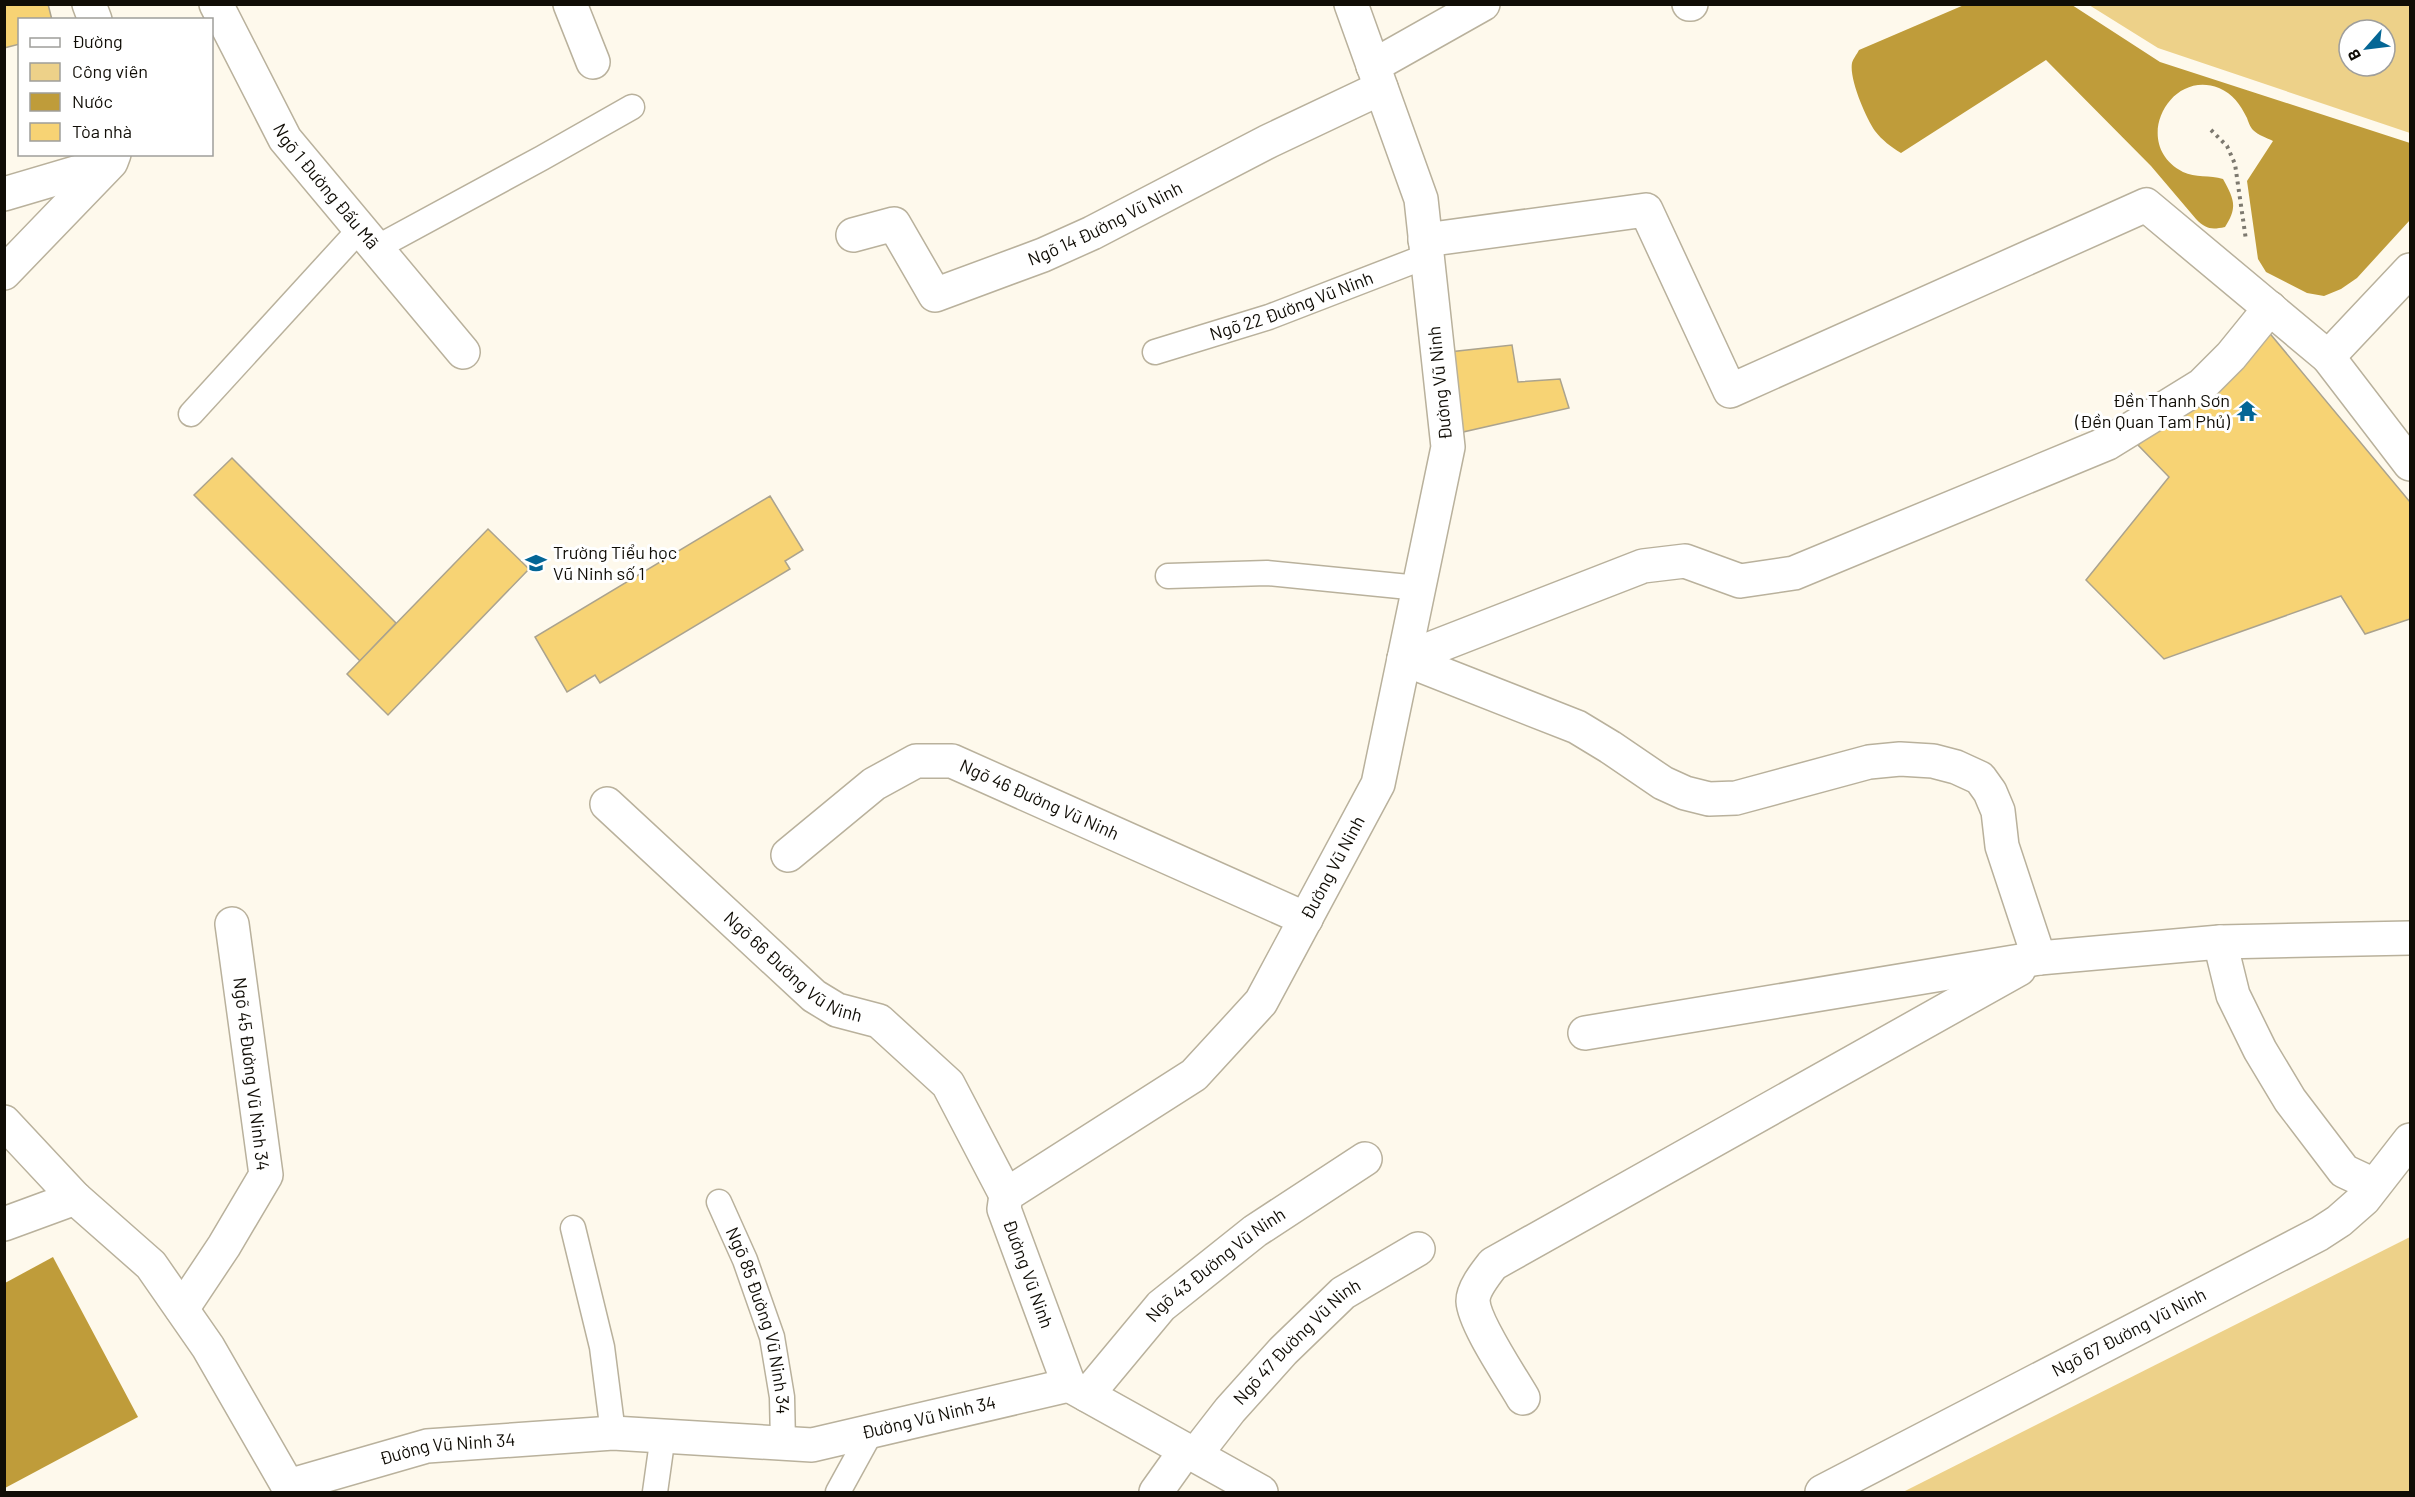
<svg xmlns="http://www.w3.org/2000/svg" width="2415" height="1497" font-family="Barlow,sans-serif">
	<rect width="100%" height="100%" fill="#fef9ec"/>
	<!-- green -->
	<g fill="#edd189" fill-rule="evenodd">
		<path d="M2089 5H2410V133L2158 48ZM2349 30H2385V66H2349Z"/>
		<polygon points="2410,1237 2410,1492 1903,1492"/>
	</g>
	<!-- water -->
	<g fill="#bf9c3a">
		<path d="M1964 5H2072L2160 62 2410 143V220L2357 278 2341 289 2324 296 2307 293 2266 272 2258 259 2247 181 2273 141C2267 138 2258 135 2253 130 2250 127 2248 121 2247 118 2240 104 2233 94 2219 88 2169 68 2130 145 2183 172 2195 178 2210 175 2223 179 2234 199 2238 207 2225 227 2211 230 2206 229 2196 219L2151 166 2046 60 1901 153C1891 147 1882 140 1875 131 1866 118 1849 79 1852 63 1853 59 1857 54 1859 50Z"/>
		<polygon points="53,1257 138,1417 5,1488 5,1283"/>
	</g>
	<!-- building -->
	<g fill="#f7d374" stroke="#aba38e" stroke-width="1.5">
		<polygon points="4,4 48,4 52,20 20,20 20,44 4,48"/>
		<polygon points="2267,330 2410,502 2410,619 2365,634 2341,596 2164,659 2086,580 2169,477 2138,445 2183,408"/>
		<polygon points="1512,345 1518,382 1560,379 1569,408 1463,432 1449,352"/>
		<polygon points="232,458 396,623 360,661 194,495"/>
		<polygon points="770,496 803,550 785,561 790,569 600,683 595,675 567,692 535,637"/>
		<polygon points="488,529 529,569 388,715 347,674"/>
	</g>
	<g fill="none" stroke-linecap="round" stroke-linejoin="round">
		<defs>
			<g id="lane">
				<polyline points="376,248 542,158 632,107"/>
				<path id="s1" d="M1155 352 1269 317 1427 256"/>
				<polyline points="191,414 360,229"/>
				<polyline points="1168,576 1267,573 1419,588"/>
				<path id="s2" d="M719 1202 745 1260 772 1337 782 1397 783 1443"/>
				<polyline points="573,1228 602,1347 613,1433"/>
				<polyline points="655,1492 663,1435"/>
				<polyline points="838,1492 872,1430"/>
			</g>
			<g id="street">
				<polyline points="89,4 95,20"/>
				<path id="s3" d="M216 4 285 139 463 352"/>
				<polyline points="570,4 593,62"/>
				<polyline points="1689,4 1691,4"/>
				<polyline points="1373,66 1483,4"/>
				<polyline points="4,194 109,163"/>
				<path id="s4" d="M853 235 894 224 935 295 1043 255 1092 233 1269 141 1381 88"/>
				<polyline points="1425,240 1646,210 1730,391 2146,205 2328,357 2410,270"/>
				<polyline points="4,273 111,162 114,154"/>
				<polyline points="2328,357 2410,464"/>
				<polyline points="1404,659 1643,566 1685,561 1740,581 1794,573 2108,443 2202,385 2231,356 2270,308"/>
				<polyline points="1404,659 1577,727 1610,747 1663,783 1685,793 1709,799 1736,798 1869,762 1900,759 1933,761 1956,767 1980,778 1990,792 1998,811 2002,846 2039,958"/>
				<path id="s5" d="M607 804 814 996 837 1010 879 1021 948 1084 1006 1195"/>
				<path id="s6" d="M788 855 874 784 916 761H952L1306 919"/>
				<polyline points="2220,942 2233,995 2260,1050 2290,1100 2344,1171 2374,1185"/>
				<polyline points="1585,1033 2039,958 2220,942 2410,938"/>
				<path id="s7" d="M4 1122 75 1198 151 1265 208 1347 288 1486 427 1446 613 1433 812 1445 1069 1385"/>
				<polyline points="4,1224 75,1198"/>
				<polyline points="182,1309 224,1246 266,1175 232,924"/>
				<path id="s8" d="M1087 1395 1161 1306 1255 1231 1365 1159"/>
				<path d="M1523 1398C1511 1377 1474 1323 1473 1301 1473 1289 1486 1273 1493 1264L2019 969"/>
				<path id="s9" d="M1195 1455 1230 1410 1283 1351 1343 1293 1418 1249"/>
				<polyline points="1156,1492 1186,1450"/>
				<path id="s10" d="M1822 1492 2319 1234 2339 1221 2364 1199 2410 1140"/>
			</g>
			<g id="secondary">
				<path id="s11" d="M1261 1492 1069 1385 1004 1209 1006 1195 1194 1075 1261 1002 1378 784 1448 447 1421 199 1351 4"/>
			</g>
		</defs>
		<!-- lane casing -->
		<use href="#lane" stroke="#b9b19c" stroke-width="27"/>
		<!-- street casing -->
		<use href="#street" stroke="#b9b19c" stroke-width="36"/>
		<!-- secondary casing -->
		<use href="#secondary" stroke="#b9b19c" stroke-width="36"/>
		<!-- path -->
		<polyline stroke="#7d796f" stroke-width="4" stroke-dasharray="3 4.5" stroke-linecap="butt" points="2211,130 2227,146 2235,164 2246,240"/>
		<!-- lane -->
		<use href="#lane" stroke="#fff" stroke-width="24"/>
		<!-- street -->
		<use href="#street" stroke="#fff" stroke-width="33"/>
		<!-- secondary -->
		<use href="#secondary" stroke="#fff" stroke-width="33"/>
	</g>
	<!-- icons -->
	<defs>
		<symbol id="temple-bare" viewBox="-9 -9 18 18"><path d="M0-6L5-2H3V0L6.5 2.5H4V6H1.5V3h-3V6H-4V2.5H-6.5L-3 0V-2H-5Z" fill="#046695" stroke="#fff" stroke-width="2.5" paint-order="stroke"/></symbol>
		<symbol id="school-bare" viewBox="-9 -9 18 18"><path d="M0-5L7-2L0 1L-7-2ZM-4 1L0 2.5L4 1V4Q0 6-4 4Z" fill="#046695" stroke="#fff" stroke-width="2.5" paint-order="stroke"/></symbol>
	</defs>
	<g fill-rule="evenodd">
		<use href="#temple-bare" x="2232" y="396" width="30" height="30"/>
		<use href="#school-bare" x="521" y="548" width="30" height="30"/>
	</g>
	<g text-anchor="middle" stroke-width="6" stroke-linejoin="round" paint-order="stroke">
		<!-- street labels -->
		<g font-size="18" fill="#100d06" stroke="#fff">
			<text dy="6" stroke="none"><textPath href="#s3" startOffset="214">Ngõ 1 Đường Đấu Mã</textPath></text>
			<text dy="6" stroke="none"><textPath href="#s4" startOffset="309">Ngõ 14 Đường Vũ Ninh</textPath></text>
			<text dy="6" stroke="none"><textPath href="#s1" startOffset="144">Ngõ 22 Đường Vũ Ninh</textPath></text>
			<text transform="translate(1440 383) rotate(-96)" y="6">Đường Vũ Ninh</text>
			<text dy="6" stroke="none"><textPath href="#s6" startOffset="291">Ngõ 46 Đường Vũ Ninh</textPath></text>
			<text dy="6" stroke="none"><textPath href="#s11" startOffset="896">Đường Vũ Ninh</textPath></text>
			<text dy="6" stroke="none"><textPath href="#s5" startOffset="249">Ngõ 66 Đường Vũ Ninh</textPath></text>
			<text transform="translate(251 1074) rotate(83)" y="6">Ngõ 45 Đường Vũ Ninh 34</text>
			<text dy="6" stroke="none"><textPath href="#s8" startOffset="184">Ngõ 43 Đường Vũ Ninh</textPath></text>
			<text transform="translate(1028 1274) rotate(70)" y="6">Đường Vũ Ninh</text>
			<text dy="6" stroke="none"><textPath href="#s2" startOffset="126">Ngõ 85 Đường Vũ Ninh 34</textPath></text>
			<text dy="6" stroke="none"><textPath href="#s10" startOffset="346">Ngõ 67 Đường Vũ Ninh</textPath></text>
			<text dy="6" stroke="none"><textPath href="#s9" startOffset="153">Ngõ 47 Đường Vũ Ninh</textPath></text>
			<text dy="6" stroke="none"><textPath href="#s7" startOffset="1116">Đường Vũ Ninh 34</textPath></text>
			<text dy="6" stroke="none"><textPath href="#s7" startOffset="630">Đường Vũ Ninh 34</textPath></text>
		</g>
		<!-- poi labels -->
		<g font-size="18" fill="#100d06" stroke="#fff" text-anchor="end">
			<text x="2230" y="407">Đền Thanh Sơn<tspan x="2230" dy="21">(Đền Quan Tam Phủ)</tspan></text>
			<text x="553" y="559" text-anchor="start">Trường Tiểu học<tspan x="553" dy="21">Vũ Ninh số 1</tspan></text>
		</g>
	</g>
	<!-- border -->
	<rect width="2415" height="1497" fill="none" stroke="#100d06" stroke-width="12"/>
	<!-- legend -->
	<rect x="18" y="18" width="195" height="138" fill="#ffffff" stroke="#9f9e9b" stroke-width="1.5"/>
	<rect x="30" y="38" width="30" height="9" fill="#ffffff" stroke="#9f9e9b" stroke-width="1.5"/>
	<text x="72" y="48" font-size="18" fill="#100d06">Đường</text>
	<rect x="30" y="63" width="30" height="18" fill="#edd189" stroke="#9f9e9b" stroke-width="1.5"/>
	<text x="72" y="78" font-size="18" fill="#100d06">Công viên</text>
	<rect x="30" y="93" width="30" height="18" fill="#bf9c3a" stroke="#9f9e9b" stroke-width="1.5"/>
	<text x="72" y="108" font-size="18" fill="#100d06">Nước</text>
	<rect x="30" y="123" width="30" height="18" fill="#f7d374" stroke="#9f9e9b" stroke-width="1.5"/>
	<text x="72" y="138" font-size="18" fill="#100d06">Tòa nhà</text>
	<!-- north arrow -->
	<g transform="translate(2367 48) rotate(242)"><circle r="28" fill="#ffffff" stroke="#9f9e9b" stroke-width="1.5"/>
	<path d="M0-4.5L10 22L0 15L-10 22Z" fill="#046695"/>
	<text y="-9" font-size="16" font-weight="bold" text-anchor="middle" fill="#100d06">B</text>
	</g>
</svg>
